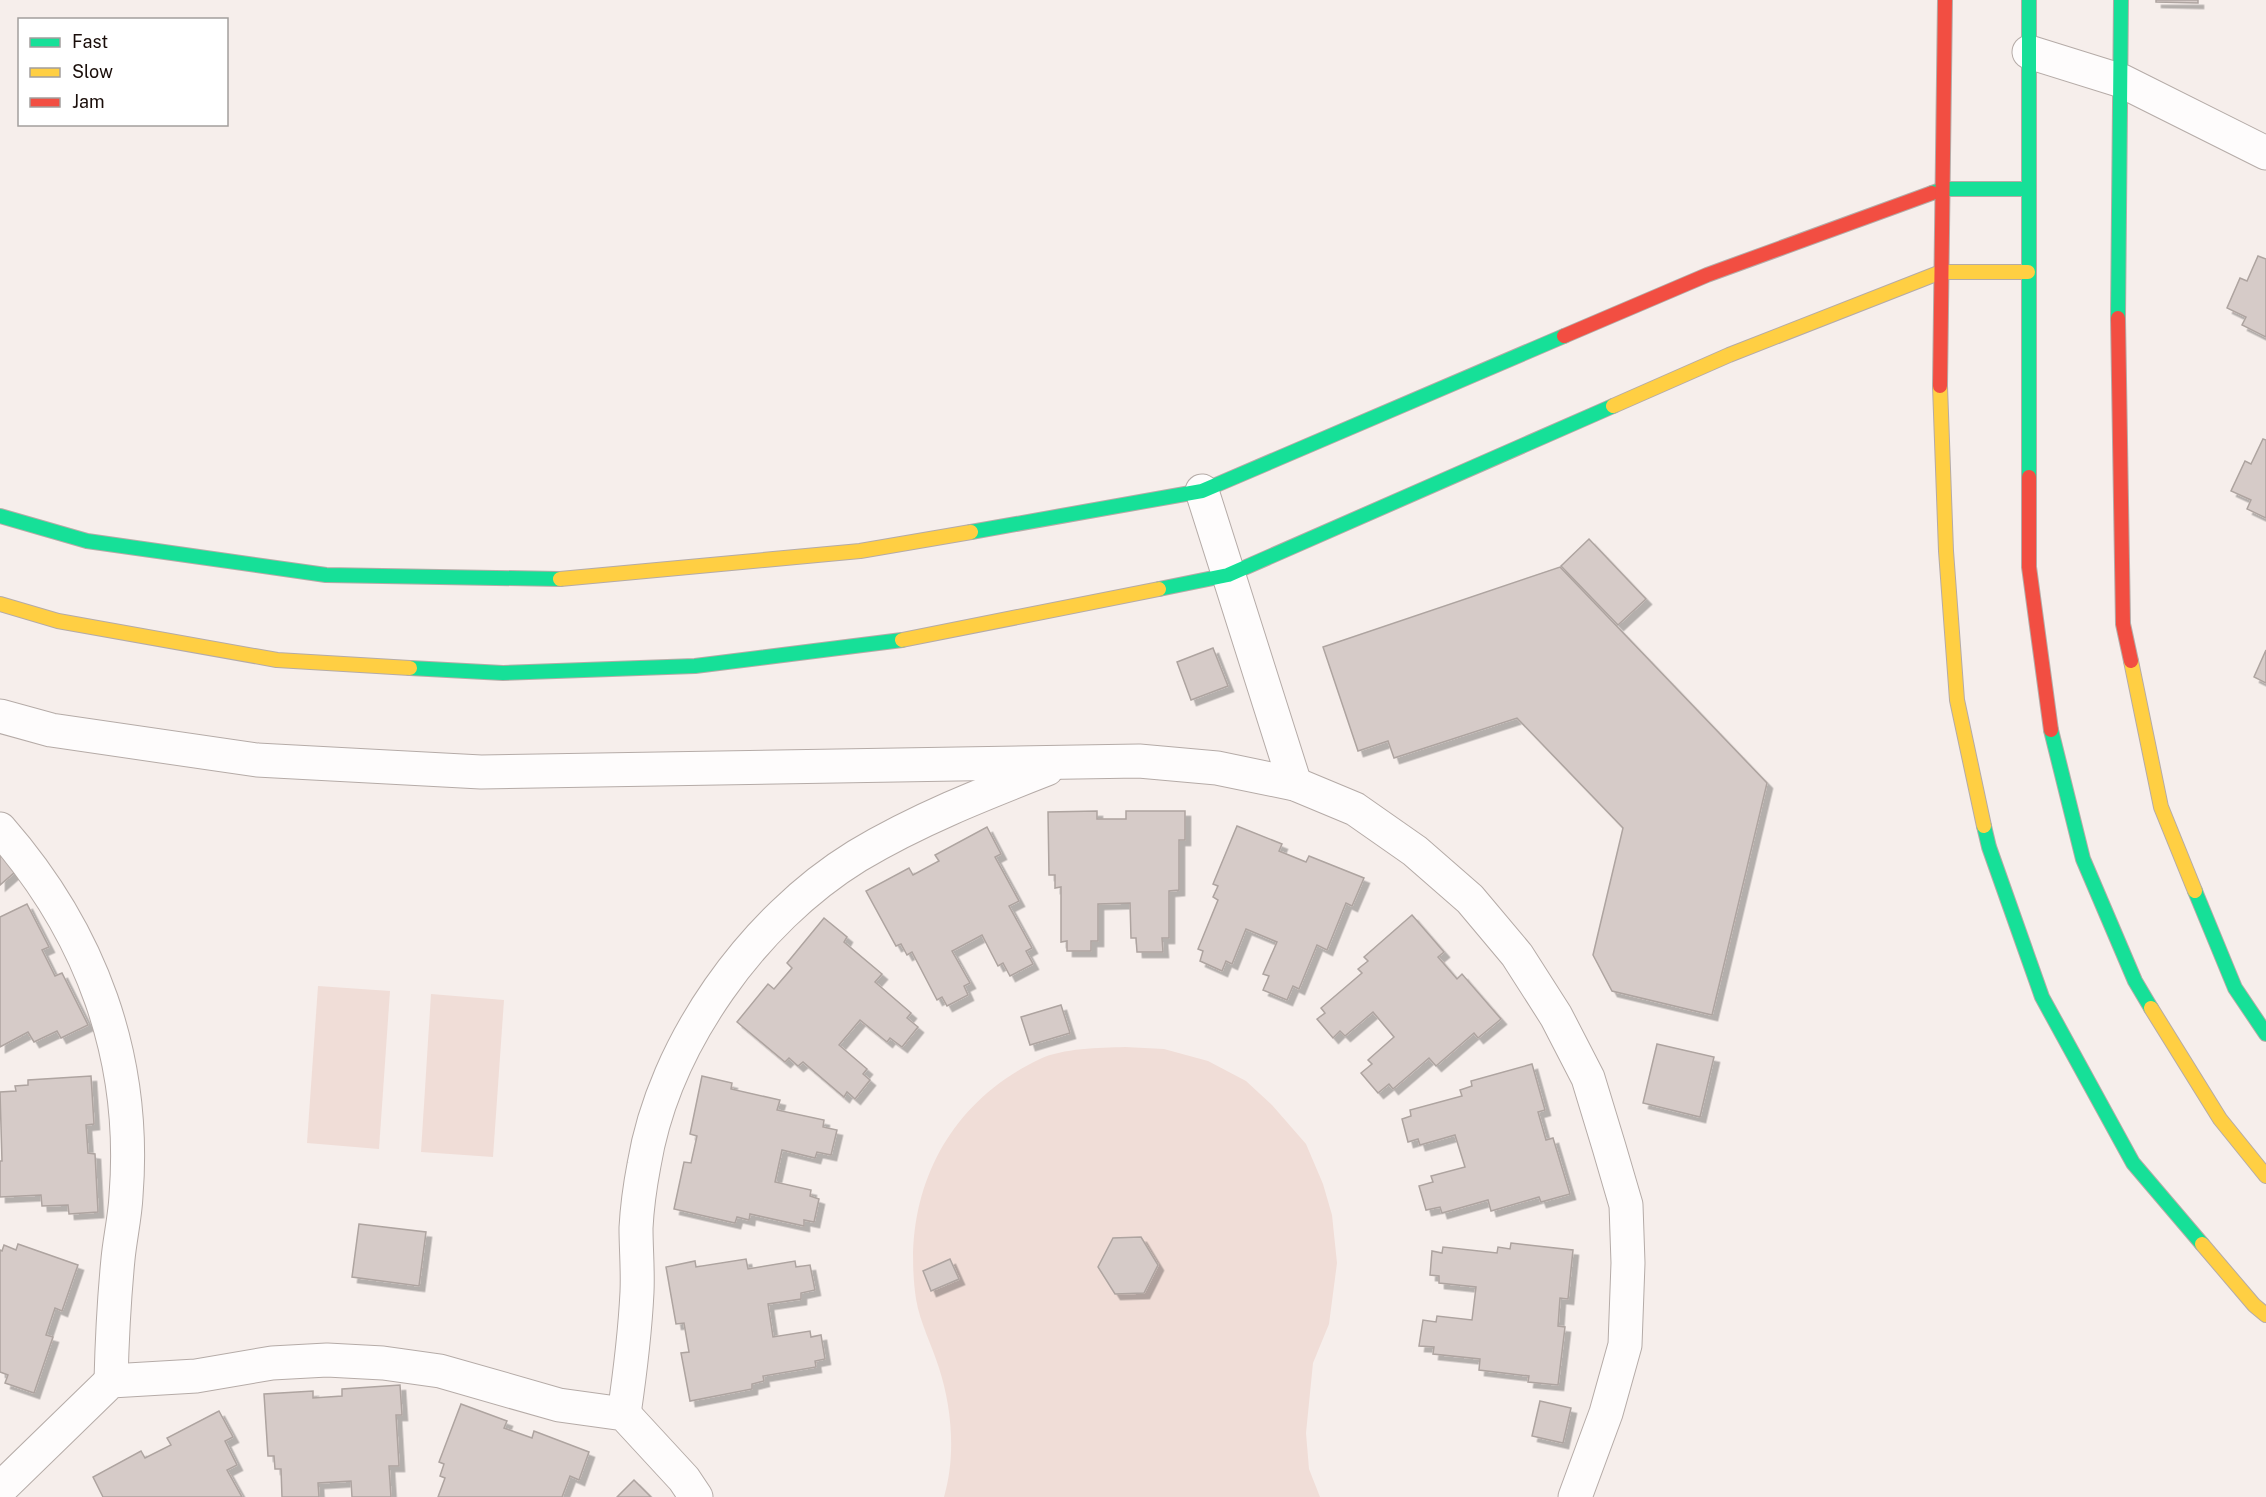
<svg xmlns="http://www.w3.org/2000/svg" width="2266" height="1497" font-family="'Public Sans',sans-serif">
	<defs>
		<filter id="shadow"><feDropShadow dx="5.5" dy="5.5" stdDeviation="0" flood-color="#0004"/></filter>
	</defs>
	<rect width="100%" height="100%" fill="#f6eeeb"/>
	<!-- green -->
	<g fill="#f0ddd7">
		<polygon points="318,986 390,991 379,1149 307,1143"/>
		<polygon points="431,994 504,1000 493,1157 421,1152"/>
		<path d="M1125 1047 1164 1049 1208 1061 1246 1081 1272 1105 1306 1144 1323 1184 1332 1215 1337 1263 1329 1324 1313 1363 1306 1433 1309 1469 1320 1497H944C956 1456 952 1408 939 1368 932 1345 920 1323 916 1299 901 1196 945 1104 1040 1059 1063 1048 1099 1048 1125 1047Z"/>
	</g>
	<!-- building -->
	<g fill="#d6cbc8" stroke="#aea4a0" stroke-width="1.5" filter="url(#shadow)">
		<polygon points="2156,0 2198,0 2198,3 2156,2"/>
		<polygon points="2258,256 2266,259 2266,337 2242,325 2246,317 2227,308 2240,278 2247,281"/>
		<polygon points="2263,439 2266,440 2266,518 2247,509 2251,500 2231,491 2245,461 2251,464"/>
		<polygon points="1589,539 1646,599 1618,625 1561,566"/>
		<polygon points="1560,567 1767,783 1712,1015 1612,991 1593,955 1623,828 1517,718 1394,758 1388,741 1358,751 1323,647"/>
		<polygon points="1213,648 1228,686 1191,700 1177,662"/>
		<polygon points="2266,650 2266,683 2254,677"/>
		<polygon points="1097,811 1097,819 1126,819 1126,811 1185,811 1185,840 1179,840 1179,890 1169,891 1169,938 1162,938 1163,952 1137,952 1136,938 1131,938 1130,903 1098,904 1098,941 1091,941 1091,951 1067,951 1067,941 1061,942 1061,887 1055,888 1055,875 1049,875 1048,812"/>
		<polygon points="1237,826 1282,844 1279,851 1306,862 1309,856 1364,878 1352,906 1346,903 1327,950 1317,945 1299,989 1293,986 1287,1000 1263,990 1269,976 1263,974 1277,942 1246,929 1232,964 1226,961 1222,971 1200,961 1203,951 1198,949 1218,900 1213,897 1218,886 1213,884"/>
		<polygon points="987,827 1001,854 995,857 1019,901 1009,906 1032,948 1026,951 1033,964 1010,976 1003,963 998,966 982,935 952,951 970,983 964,986 968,995 947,1006 942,997 937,1000 912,952 907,955 901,944 896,946 866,891 909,868 913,875 939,861 935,855"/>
		<polygon points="0,854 23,865 0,885"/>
		<polygon points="27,904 49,947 42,950 55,976 62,973 88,1025 61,1038 57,1031 34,1042 28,1032 0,1047 0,917"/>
		<polygon points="1412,915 1444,952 1438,957 1457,979 1462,974 1501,1019 1478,1038 1474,1033 1436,1066 1429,1058 1393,1089 1389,1084 1378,1093 1361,1073 1372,1064 1368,1060 1394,1037 1373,1012 1345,1036 1340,1031 1333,1038 1317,1019 1325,1013 1321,1008 1362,973 1358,969 1368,961 1364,957"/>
		<polygon points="824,918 847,937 844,942 882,974 875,982 911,1013 907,1018 918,1027 902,1047 890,1038 887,1042 860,1020 839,1045 867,1069 863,1074 870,1080 855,1099 847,1092 844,1097 803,1062 798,1066 789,1058 785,1062 737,1022 768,984 774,989 792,968 787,963"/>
		<polygon points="1061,1005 1070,1033 1030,1045 1021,1017"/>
		<polygon points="1657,1044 1714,1057 1700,1117 1643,1103"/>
		<polygon points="1532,1064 1545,1110 1538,1112 1546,1140 1553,1138 1570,1194 1541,1202 1539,1197 1491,1211 1488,1200 1442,1213 1440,1207 1426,1210 1419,1186 1433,1182 1431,1176 1465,1167 1455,1135 1420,1145 1418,1139 1408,1142 1402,1119 1411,1116 1410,1110 1462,1096 1460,1090 1472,1086 1471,1081"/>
		<polygon points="91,1076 94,1124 86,1125 88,1153 95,1154 98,1212 69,1214 68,1205 42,1206 41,1195 0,1197 0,1161 2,1161 0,1092 16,1091 15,1086 28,1085 28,1080"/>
		<polygon points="702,1076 732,1083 731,1089 780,1100 777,1110 824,1120 823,1127 837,1130 831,1155 817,1152 815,1158 782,1150 775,1182 811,1190 810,1196 819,1199 814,1222 804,1220 804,1226 750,1214 749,1220 737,1217 735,1223 674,1209 684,1162 691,1163 697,1136 690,1134"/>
		<polygon points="359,1224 426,1232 419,1286 352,1277"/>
		<polygon points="1141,1237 1158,1265 1144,1293 1115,1294 1098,1267 1113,1238"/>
		<polygon points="1511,1243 1573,1250 1568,1299 1560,1298 1558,1326 1565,1327 1558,1385 1528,1382 1529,1376 1479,1370 1480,1359 1433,1354 1434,1347 1419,1346 1423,1320 1436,1322 1437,1316 1472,1320 1476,1287 1439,1283 1439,1276 1430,1275 1432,1251 1442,1253 1443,1247 1497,1253 1498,1247 1510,1249"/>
		<polygon points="18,1244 78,1265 62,1311 55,1308 46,1335 53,1337 34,1393 5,1383 8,1375 0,1372 0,1250 2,1251 4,1245 16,1250"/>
		<polygon points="746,1259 748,1269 795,1261 796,1267 810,1265 815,1290 801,1293 801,1299 768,1304 773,1337 810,1331 811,1337 821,1335 825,1359 815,1361 816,1367 763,1376 764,1381 752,1384 752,1389 690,1401 681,1353 689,1352 684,1323 676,1324 666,1267 695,1261 696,1267"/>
		<polygon points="950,1259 959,1279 931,1291 923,1271"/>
		<polygon points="400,1385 402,1415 396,1415 399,1466 389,1466 391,1497 352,1497 351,1481 318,1483 319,1497 282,1497 281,1469 275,1469 274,1456 268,1456 264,1394 313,1391 313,1398 342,1396 342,1389"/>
		<polygon points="1540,1401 1571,1408 1563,1443 1532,1436"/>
		<polygon points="461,1404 507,1421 504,1428 532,1438 534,1431 589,1452 579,1480 570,1476 562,1497 438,1497 445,1478 440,1476 444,1464 439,1462"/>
		<polygon points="219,1411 233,1437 225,1441 237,1465 227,1470 242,1497 103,1497 93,1477 141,1451 145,1458 171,1445 167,1438"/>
		<polygon points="634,1480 651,1497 617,1497"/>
	</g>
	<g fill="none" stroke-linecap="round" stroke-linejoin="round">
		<defs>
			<g id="street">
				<polyline points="2029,52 2122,81 2266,153"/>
				<polyline points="1202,491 1295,784"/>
				<polyline points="0,716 51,730 257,760 481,772 1139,761 1217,768 1295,784 1355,809 1415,851 1470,899 1517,955 1556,1016 1588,1078 1609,1147 1626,1205 1628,1263 1625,1345 1606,1413 1575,1497"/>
				<path d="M0 829C91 933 137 1057 126 1196 125 1217 120 1238 118 1259 114 1300 112 1340 111 1381"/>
				<path d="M624 1414C630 1373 635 1333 637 1292 638 1271 636 1249 636 1228 637 1208 640 1186 644 1165 664 1044 753 920 857 856 917 820 983 794 1047 769"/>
				<polyline points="0,1489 111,1381 196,1376 272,1363 327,1360 383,1363 440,1371 559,1405 624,1414 684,1479 696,1497"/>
			</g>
			<g id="fast">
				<polyline points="2029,0 2029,477"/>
				<polyline points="1932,193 1943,189 2029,189"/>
				<polyline points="2118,318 2121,0"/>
				<polyline points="0,516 87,541 326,575 560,579"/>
				<polyline points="971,532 1202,491 1564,336"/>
				<polyline points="1159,589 1228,575 1613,406"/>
				<polyline points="410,668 503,673 695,666 902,640"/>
				<polyline points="2051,730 2083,859 2135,981 2151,1008"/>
				<polyline points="1984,826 1989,847 2042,997 2133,1163 2202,1244"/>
				<polyline points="2195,891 2235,988 2266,1034"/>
			</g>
			<g id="slow">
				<polyline points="1940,386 1946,551 1957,700 1984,826"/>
				<polyline points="1613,406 1729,355 1941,272 2028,272"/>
				<polyline points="560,579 860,551 971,532"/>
				<polyline points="0,604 58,621 277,660 410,668"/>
				<polyline points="902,640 1159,589"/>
				<polyline points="2131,661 2161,807 2195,891"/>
				<polyline points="2151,1008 2220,1119 2266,1176"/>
				<polyline points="2202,1244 2254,1305 2266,1315"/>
			</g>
			<g id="jam">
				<polyline points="2118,318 2123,624 2131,661"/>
				<polyline points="1564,336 1707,275 1932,193"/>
				<polyline points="1940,386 1945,0"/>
				<polyline points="2029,477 2029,567 2051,730"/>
			</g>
		</defs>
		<!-- street casing -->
		<use href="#street" stroke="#b5aba7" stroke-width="35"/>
		<!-- fast casing -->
		<use href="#fast" stroke="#b5aba7" stroke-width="16"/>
		<!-- slow casing -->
		<use href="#slow" stroke="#b5aba7" stroke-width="16"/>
		<!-- jam casing -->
		<use href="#jam" stroke="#b5aba7" stroke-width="16"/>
		<!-- street -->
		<use href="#street" stroke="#fefcfc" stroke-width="33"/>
		<!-- fast -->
		<use href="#fast" stroke="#16e098" stroke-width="14"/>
		<!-- slow -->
		<use href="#slow" stroke="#ffcf43" stroke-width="14"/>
		<!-- jam -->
		<use href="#jam" stroke="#f24e42" stroke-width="14"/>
	</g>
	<!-- legend -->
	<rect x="18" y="18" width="210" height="108" fill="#ffffff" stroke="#a39f9d" stroke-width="1.5"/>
	<rect x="30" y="38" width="30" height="9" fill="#16e098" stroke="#a39f9d" stroke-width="1.5"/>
	<text x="72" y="48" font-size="18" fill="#1a0e0a">Fast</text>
	<rect x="30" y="68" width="30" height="9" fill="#ffcf43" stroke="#a39f9d" stroke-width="1.5"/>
	<text x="72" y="78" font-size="18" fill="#1a0e0a">Slow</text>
	<rect x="30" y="98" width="30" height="9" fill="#f24e42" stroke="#a39f9d" stroke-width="1.5"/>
	<text x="72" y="108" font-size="18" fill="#1a0e0a">Jam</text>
</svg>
